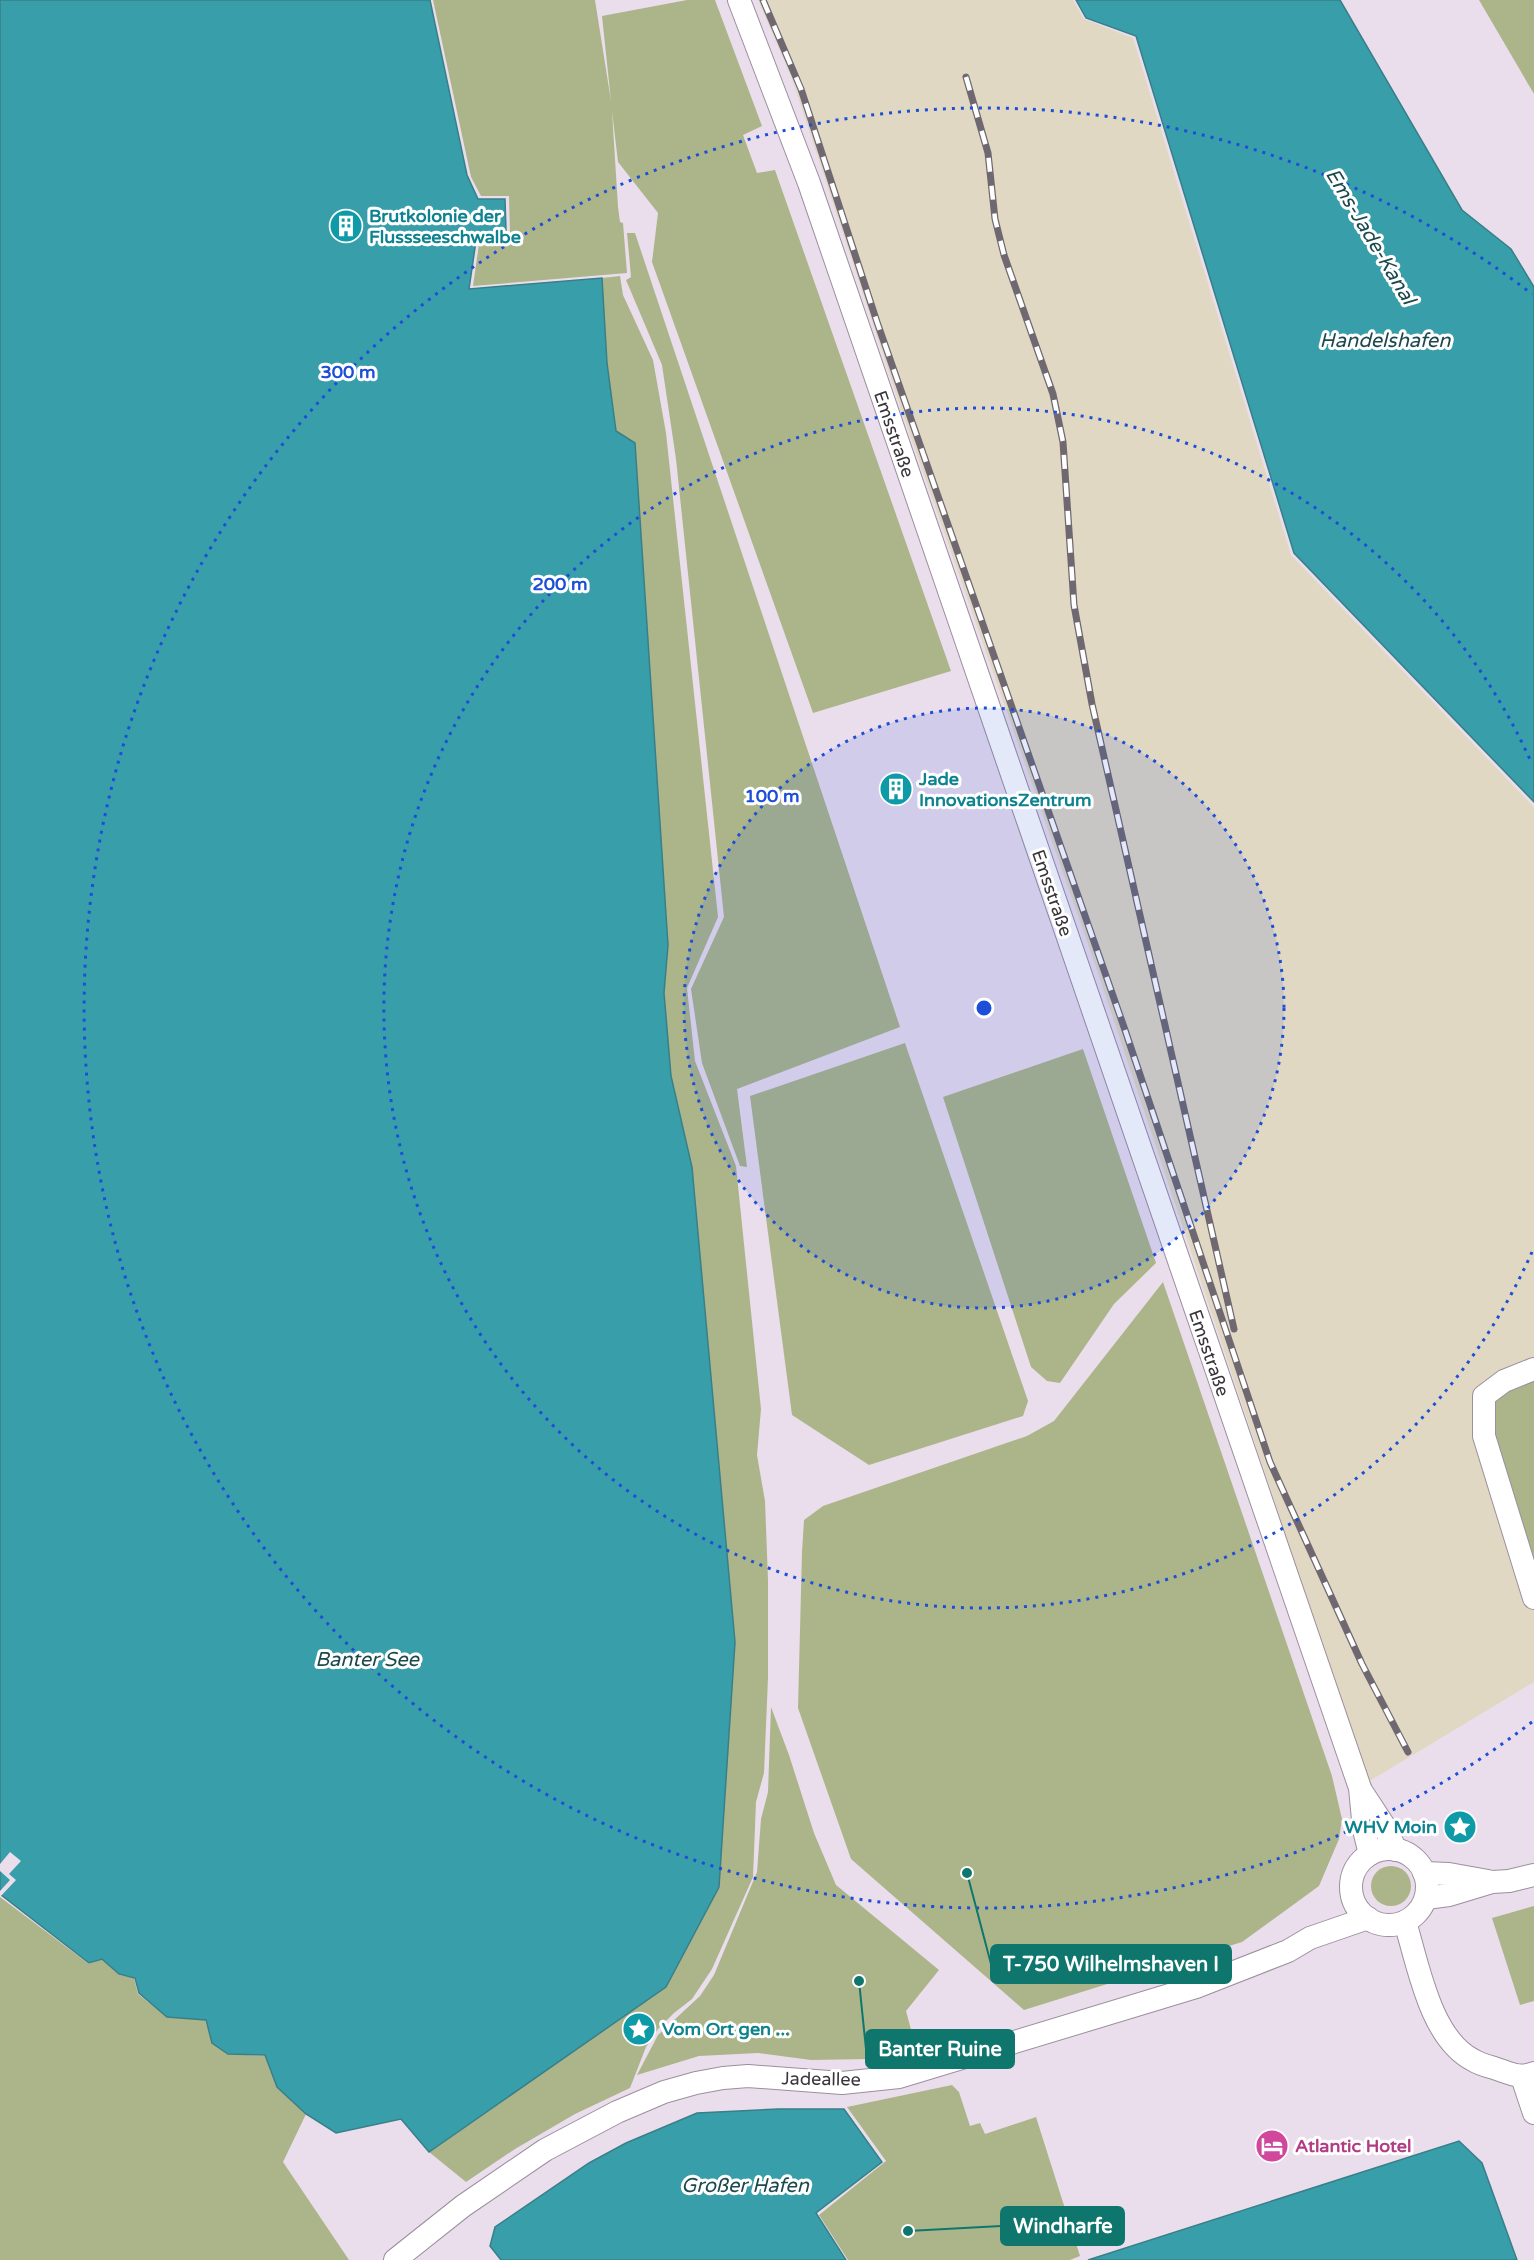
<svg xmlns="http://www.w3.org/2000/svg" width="1534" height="2260" font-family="'Varela Round',sans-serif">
	<rect width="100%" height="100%" fill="#eadeed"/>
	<!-- industrial -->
	<polygon fill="#e0d8c3" points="758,0 1073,0 1084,19 1133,38 1291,555 1534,807 1534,1682 1368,1782 1098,973 901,409 792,79"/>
	<!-- green -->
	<g fill="#acb589">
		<polygon points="433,0 595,0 611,101 602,16 687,0 715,0 762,126 743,135 757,173 775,170 951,671 813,713 652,262 658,213 618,162 612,111 618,207 620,222 623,223 627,273 473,286 480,237 510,234 509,196 481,196 471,177"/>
		<polygon points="1479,0 1534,0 1534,94"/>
		<polygon points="627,233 635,233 900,1027 737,1089 747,1167 740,1166 702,1063 691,989 724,917 676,459 662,365 626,280 631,277"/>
		<polygon points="620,276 623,295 653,360 666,433 718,917 687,988 695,1061 736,1166 761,1409 757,1455 765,1501 768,1580 768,1678 764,1773 756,1802 753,1877 712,1969 692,1999 674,2013 658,2029 646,2047 630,2088 575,2114 515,2149 466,2182 429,2152 666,1987 719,1887 735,1641 692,1167 671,1076 664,993 668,945 635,443 616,431 607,363 602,278"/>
		<polygon points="905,1043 1028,1401 1023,1416 869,1465 792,1415 750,1096"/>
		<polygon points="1083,1049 1156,1263 1114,1304 1060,1383 1047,1381 1031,1367 943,1097"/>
		<polygon points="1163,1282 1332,1776 1342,1819 1339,1839 1319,1886 1242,1942 1024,2010 851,1859 798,1708 802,1552 804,1520 823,1506 1027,1436 1054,1421"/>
		<polygon points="1534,1376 1534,1565 1490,1438 1490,1401"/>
		<polygon points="771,1707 789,1755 814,1833 836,1885 939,1970 906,2011 916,2048 869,2059 811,2060 758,2053 699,2056 637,2075 658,2035 700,1996 714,1975 757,1872 761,1819 768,1792"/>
		<circle cx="1391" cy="1886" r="20"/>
		<polygon points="0,1897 89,1964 102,1959 119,1975 134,1978 138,1994 167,2017 205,2020 212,2043 227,2054 265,2056 277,2088 307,2112 283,2162 349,2260 0,2260"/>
		<polygon points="1534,1906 1534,2001 1520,2005 1492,1918"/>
		<polygon points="952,2085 959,2092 970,2126 980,2123 985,2134 1036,2117 1080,2256 1070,2260 848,2260 819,2215 886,2161 847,2107"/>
	</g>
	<!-- water -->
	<g fill="#389faa" stroke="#387f88" stroke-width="1.5">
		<polygon points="0,0 430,0 467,175 478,199 505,199 506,231 477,234 469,289 602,278 607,363 616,431 635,443 668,945 664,993 671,1076 692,1167 735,1642 719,1887 666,1987 429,2152 401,2119 336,2133 306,2114 277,2087 265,2055 228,2054 212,2043 206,2020 167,2017 139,1993 135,1978 119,1974 102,1959 89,1963 0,1894"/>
		<polygon points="1076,0 1340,0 1462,210 1511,249 1534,287 1534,802 1294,553 1136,36 1086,18"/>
		<polygon points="778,2109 844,2109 882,2162 816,2213 846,2260 501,2260 490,2246 495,2227 589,2163 626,2143 697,2113"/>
		<polygon points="1459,2141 1482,2163 1517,2260 1088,2260"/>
	</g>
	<!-- pier -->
	<polygon fill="#eadeed" points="10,1852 21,1861 9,1874 16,1880 0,1897 0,1891 10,1880 0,1871 0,1864"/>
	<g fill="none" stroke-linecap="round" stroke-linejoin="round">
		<defs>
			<g id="minor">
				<polyline points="739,0 809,183 1360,1788 1364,1830 1370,1854"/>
				<polyline points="1534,1369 1504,1381 1484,1396 1484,1436 1534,1598"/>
				<polyline points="1362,1792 1383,1824 1396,1850"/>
				<circle cx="1389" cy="1887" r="38"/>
				<polyline points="1424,1873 1449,1874 1488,1881"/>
				<polyline points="1426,1898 1449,1895 1492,1882 1509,1881 1534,1875"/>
				<path d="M1405 1922C1418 1964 1430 2038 1473 2060 1479 2064 1487 2066 1494 2068 1510 2073 1518 2079 1534 2073"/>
				<polyline points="1522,2077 1534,2113"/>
				<polyline points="395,2260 463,2206 545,2150 617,2112 664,2092 696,2083 723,2078 748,2076 842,2083 899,2077 1196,1987 1288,1951 1310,1938 1368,1918"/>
			</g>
		</defs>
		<!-- minor casing -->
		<use href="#minor" stroke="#9b8f9d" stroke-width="24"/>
		<!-- minor -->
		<use href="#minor" stroke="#fff" stroke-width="22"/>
		<defs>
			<g id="rail">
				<polyline points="763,0 801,89 877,322 1125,1030 1270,1462 1362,1664 1408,1752"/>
				<polyline points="966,77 988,153 995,219 1004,255 1053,394 1063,442 1074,605 1092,704 1234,1329"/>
			</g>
		</defs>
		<!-- rail casing -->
		<use href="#rail" stroke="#6f6871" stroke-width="7"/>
		<!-- rail -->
		<use href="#rail" stroke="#fff" stroke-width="4.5" stroke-dasharray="14" stroke-linecap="butt"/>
	</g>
	<!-- distance rings -->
	<circle cx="984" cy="1008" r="300" fill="#1d4ed8" fill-opacity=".12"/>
	<g fill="none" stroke="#1d4ed8" stroke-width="3" stroke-dasharray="3 6">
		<circle cx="984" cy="1008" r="300"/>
		<path d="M1532 1252A600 600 0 1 1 1532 764"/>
		<path d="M1532 1722A900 900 0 1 1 1532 294"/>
	</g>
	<!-- icons -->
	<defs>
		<symbol id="building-disc" viewBox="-11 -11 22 22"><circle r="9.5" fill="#0f9aa8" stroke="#fff"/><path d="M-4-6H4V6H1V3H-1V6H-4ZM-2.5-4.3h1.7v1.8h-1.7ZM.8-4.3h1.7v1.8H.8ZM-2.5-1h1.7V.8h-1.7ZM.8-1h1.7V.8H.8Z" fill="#fff"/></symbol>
		<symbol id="sight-disc" viewBox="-11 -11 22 22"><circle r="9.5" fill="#0f9aa8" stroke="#fff"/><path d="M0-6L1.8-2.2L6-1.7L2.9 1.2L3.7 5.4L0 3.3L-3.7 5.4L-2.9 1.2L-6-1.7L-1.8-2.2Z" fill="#fff"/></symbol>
		<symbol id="hotel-disc" viewBox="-11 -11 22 22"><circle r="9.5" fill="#d1479c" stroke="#fff"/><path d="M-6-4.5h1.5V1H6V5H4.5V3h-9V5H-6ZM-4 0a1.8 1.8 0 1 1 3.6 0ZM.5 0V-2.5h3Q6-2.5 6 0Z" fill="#fff"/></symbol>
	</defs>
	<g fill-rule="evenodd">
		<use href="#building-disc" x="327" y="207" width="38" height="38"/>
		<use href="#building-disc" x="877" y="770" width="38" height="38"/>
		<use href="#sight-disc" x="1441" y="1808" width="38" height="38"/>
		<use href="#sight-disc" x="620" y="2010" width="38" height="38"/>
		<use href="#hotel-disc" x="1253" y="2127" width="38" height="38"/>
	</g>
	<g text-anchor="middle" stroke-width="6" stroke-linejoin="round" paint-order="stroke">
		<!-- culture labels -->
		<g font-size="18" font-weight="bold" fill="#0d838f" stroke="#fff" text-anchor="start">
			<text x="369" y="222">Brutkolonie der<tspan x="369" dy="21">Flussseeschwalbe</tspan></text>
			<text x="919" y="785">Jade<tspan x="919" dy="21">InnovationsZentrum</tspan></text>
			<text x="1437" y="1833" text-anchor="end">WHV Moin</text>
			<text x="662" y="2035">Vom Ort gen ...</text>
		</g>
		<!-- street labels -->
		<g font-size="18" fill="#39343a" stroke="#fff">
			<text transform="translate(894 434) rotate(71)" y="6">Emsstraße</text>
			<text transform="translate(1052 893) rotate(71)" y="6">Emsstraße</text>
			<text transform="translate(1209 1353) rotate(71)" y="6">Emsstraße</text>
			<text transform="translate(821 2079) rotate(1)" y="6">Jadeallee</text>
		</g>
		<!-- hotel labels -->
		<g font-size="18" font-weight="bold" fill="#b23c85" stroke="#fff" text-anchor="start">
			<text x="1295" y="2152">Atlantic Hotel</text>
		</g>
		<!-- water labels -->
		<g font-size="20" font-style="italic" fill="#1c494e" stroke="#fff">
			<text transform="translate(1371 236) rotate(59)" y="7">Ems-Jade-Kanal</text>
			<text x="1385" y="347">Handelshafen</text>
			<text x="367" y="1666">Banter See</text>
			<text x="745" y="2192">Großer Hafen</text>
		</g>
	</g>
	<circle cx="984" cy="1008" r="9" fill="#1d4ed8" stroke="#fff" stroke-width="3"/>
	<g font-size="18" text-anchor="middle" font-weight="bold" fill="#1d4ed8" stroke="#fff" stroke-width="6" stroke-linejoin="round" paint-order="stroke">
		<text x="348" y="378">300 m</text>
		<text x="560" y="590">200 m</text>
		<text x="772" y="802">100 m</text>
	</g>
	<!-- callouts -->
	<path fill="none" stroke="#0f766e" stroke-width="2" d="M967 1873L991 1964M859 1981L866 2049M908 2231L1001 2226"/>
	<g fill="#0f766e" stroke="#fff" stroke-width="2">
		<circle cx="967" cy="1873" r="6"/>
		<circle cx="859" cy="1981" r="6"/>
		<circle cx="908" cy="2231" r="6"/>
	</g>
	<g fill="#0f766e" stroke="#0f766e" stroke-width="2">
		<rect x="991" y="1945" width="240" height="38" rx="6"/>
		<rect x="866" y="2030" width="148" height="38" rx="6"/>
		<rect x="1001" y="2207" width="123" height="38" rx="6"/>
	</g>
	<g font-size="20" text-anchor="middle" font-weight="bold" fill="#fff">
		<text x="1111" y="1971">T-750 Wilhelmshaven I</text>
		<text x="940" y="2056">Banter Ruine</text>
		<text x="1063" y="2233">Windharfe</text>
	</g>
</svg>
